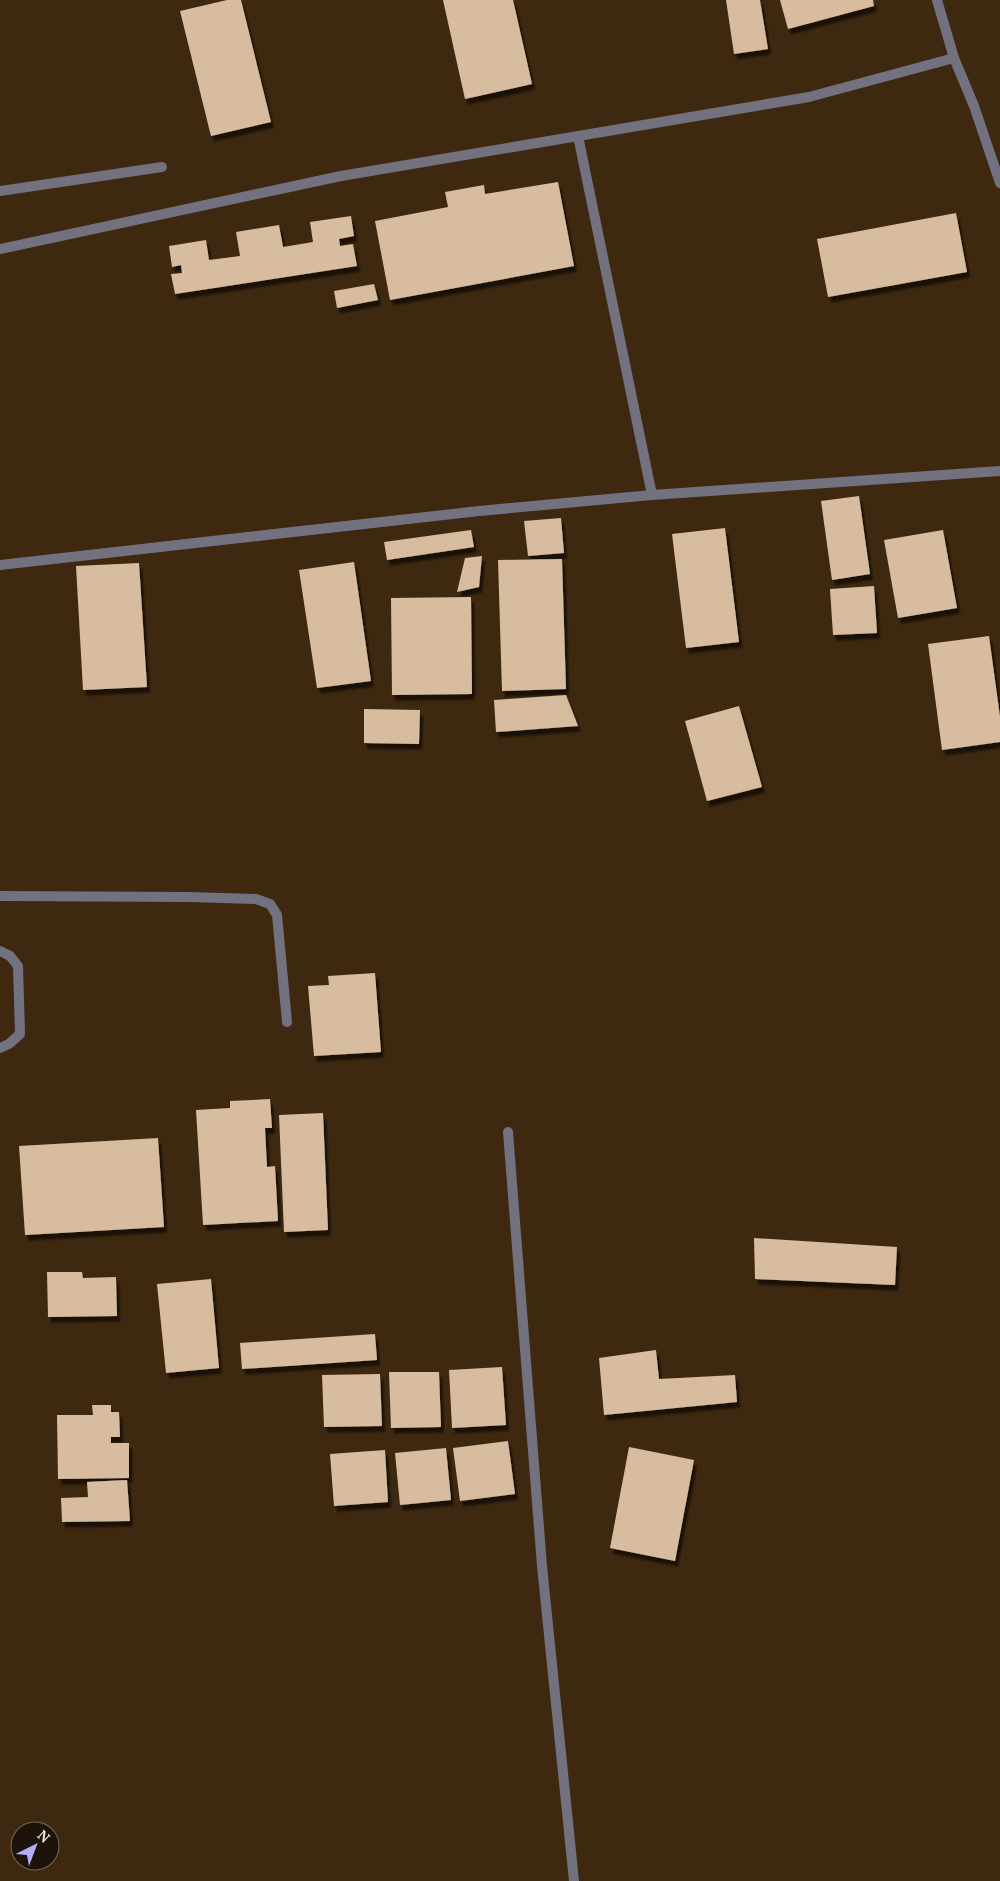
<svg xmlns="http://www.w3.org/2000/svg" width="1000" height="1881" font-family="'PT Serif',serif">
	<defs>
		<filter id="shadow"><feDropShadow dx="3" dy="5.5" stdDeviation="1" flood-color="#0009"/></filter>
	</defs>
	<rect width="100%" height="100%" fill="#3e2810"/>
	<!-- building -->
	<g fill="#d8bca0" filter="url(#shadow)">
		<polygon points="227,0 241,0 271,122 211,136 180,11"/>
		<polygon points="443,0 513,0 532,84 465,99"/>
		<polygon points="726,0 760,0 768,49 734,54"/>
		<polygon points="780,0 873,0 874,6 788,29"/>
		<polygon points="558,182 574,266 390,300 375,221 448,207 445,192 484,185 485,194"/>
		<polygon points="956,213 967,272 828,297 817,239"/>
		<polygon points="351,216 354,236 339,239 340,246 353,244 357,266 175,294 171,274 182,273 181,265 172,267 169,246 206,240 209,260 240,256 236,232 279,225 283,247 313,242 310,222"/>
		<polygon points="374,284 378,300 337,308 334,291"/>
		<polygon points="859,496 870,574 832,580 821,501"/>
		<polygon points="561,518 564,553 528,556 524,521"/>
		<polygon points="725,528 739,642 686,648 672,534"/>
		<polygon points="471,530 474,547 387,560 384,542"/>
		<polygon points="943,530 957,608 898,618 884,540"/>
		<polygon points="482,556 479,587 457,592 465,558"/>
		<polygon points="562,559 566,689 502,691 498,560"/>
		<polygon points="354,562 371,681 317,688 299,570"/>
		<polygon points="139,563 147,687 83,690 76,566"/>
		<polygon points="874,586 877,633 833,635 830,589"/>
		<polygon points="471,597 472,694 392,695 391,598"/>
		<polygon points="989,636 1000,717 1000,742 942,750 928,644"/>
		<polygon points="566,695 578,726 496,732 494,700"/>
		<polygon points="739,706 762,787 707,801 685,721"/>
		<polygon points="364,709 420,710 419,744 364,743"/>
		<polygon points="375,973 381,1052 314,1056 308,986 329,985 328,976"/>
		<polygon points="270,1099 272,1128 265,1128 267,1167 275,1166 278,1221 203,1225 196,1110 230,1108 230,1101"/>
		<polygon points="323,1113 328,1230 284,1232 279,1115"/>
		<polygon points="158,1138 164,1227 25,1235 19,1146"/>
		<polygon points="754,1238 897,1247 895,1285 755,1279"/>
		<polygon points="47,1272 82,1272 83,1278 116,1277 117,1316 48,1317"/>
		<polygon points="211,1279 219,1368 166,1373 157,1284"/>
		<polygon points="375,1334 377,1360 242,1369 240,1343"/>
		<polygon points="656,1350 659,1379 735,1375 737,1402 604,1415 599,1358"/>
		<polygon points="502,1367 506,1425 452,1428 449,1370"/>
		<polygon points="389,1372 439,1372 441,1427 391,1428"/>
		<polygon points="380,1374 382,1426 324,1427 322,1375"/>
		<polygon points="92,1405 111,1405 111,1412 119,1412 120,1437 111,1437 111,1443 129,1443 129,1478 58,1479 57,1415 93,1415"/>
		<polygon points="508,1441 515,1494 460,1501 453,1448"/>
		<polygon points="629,1447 694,1460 675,1561 610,1548"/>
		<polygon points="446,1448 451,1500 400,1505 395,1453"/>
		<polygon points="385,1450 388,1502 334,1506 330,1454"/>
		<polygon points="127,1480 130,1521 62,1522 61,1498 88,1497 87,1482"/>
	</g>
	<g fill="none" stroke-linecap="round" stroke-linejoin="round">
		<!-- lane -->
		<g stroke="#717180" stroke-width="10">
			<polyline points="0,896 188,897 256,899 270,904 277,915 287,1022"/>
			<polyline points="0,951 10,956 18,966 20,1034 9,1044 0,1048"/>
		</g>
		<!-- street -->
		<g stroke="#717180" stroke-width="10">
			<polyline points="937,0 954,58 974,106 1000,183"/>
			<polyline points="578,136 652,495"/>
			<polyline points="0,191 162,167"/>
			<polyline points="0,249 341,176 809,97 954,58"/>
			<polyline points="0,565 479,511 652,495 1000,471"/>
			<polyline points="508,1132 542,1566 574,1881"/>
		</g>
	</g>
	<!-- north arrow -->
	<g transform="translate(35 1846) rotate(42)"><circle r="24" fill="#1d1409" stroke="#756a5e"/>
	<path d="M0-4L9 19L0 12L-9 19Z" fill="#b1adfa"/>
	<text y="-8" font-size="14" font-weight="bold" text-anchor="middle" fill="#f9ebdd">N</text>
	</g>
</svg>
